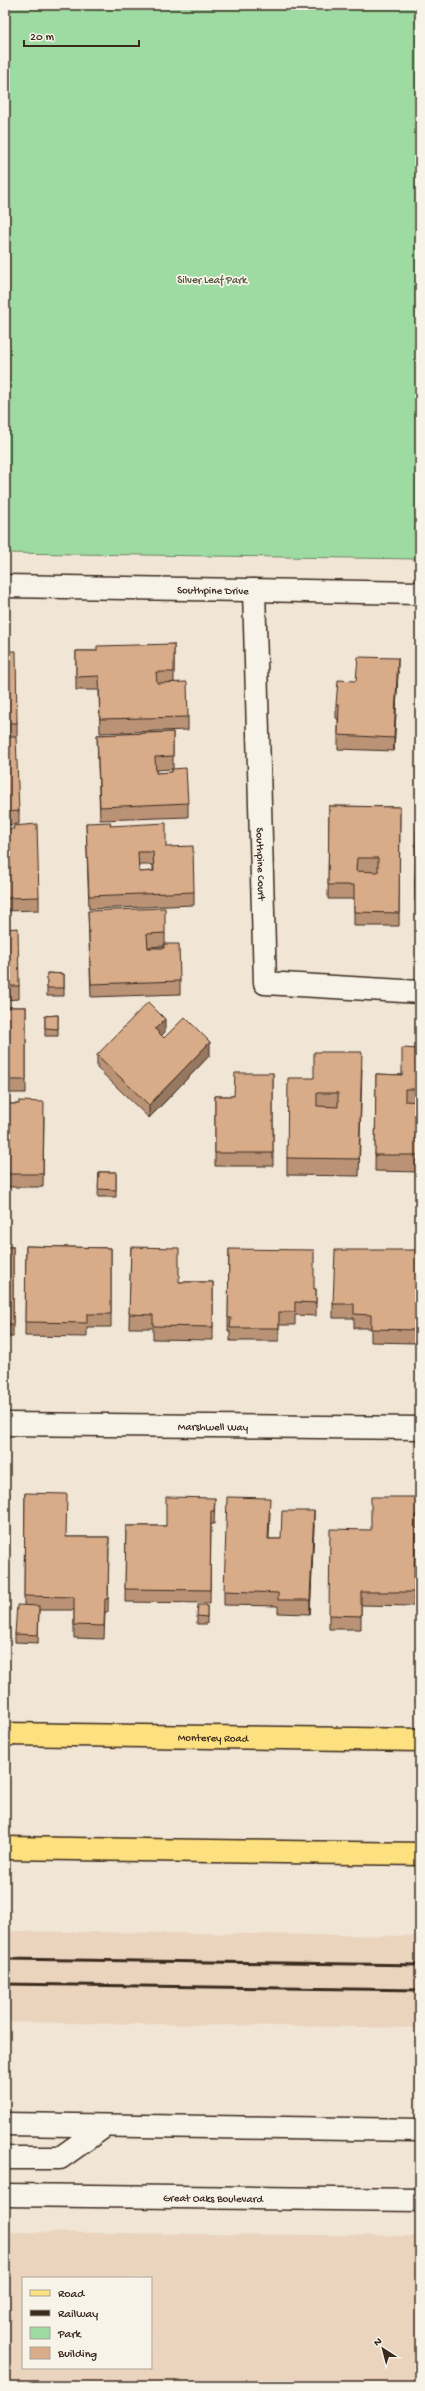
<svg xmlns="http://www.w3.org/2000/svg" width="425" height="2391" font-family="'Gochi Hand',sans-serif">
	<rect width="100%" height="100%" fill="#f1e5d5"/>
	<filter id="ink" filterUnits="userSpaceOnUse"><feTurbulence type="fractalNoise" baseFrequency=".025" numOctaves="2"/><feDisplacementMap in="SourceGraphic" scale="8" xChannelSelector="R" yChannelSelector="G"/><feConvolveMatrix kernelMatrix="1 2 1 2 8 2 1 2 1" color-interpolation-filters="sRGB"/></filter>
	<g filter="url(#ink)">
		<!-- built -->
		<g fill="#ead4be" fill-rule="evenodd">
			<polygon points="5,1931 420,1936 420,2028 5,2022"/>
			<path d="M5 2232 420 2236V2386H5ZM23 2278H151V2368H23Z"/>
		</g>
		<!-- green -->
		<polygon fill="#9edba3" stroke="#6c8260" points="5,5 420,5 420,559 5,553"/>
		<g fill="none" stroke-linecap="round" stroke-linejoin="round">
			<defs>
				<g id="minor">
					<path id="s1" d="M5 586 420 593"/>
					<path id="s2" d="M254 590 265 983 420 992"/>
					<path id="s3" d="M5 1424 420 1428"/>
				</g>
				<g id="secondary">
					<polyline points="5,2124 420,2130"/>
					<polyline points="5,2158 60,2158 105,2126"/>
					<path id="s4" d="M5 2195 420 2200"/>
				</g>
				<g id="primary">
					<path id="s5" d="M5 1734 420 1740"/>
					<polyline points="5,1848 420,1854"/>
				</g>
			</defs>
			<!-- minor casing -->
			<use href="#minor" stroke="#3b2a1e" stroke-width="25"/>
			<!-- secondary casing -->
			<use href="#secondary" stroke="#3b2a1e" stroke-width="25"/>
			<!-- primary casing -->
			<use href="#primary" stroke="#3b2a1e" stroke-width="25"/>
			<!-- minor -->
			<use href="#minor" stroke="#f7f3e8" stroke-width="22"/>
			<!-- secondary -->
			<use href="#secondary" stroke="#f7f3e8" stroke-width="22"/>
			<!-- primary -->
			<use href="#primary" stroke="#fde080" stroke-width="22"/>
			<!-- rail -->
			<g stroke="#3b2a1e" stroke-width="3">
				<polyline points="5,1959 420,1965"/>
				<polyline points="5,1984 420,1990"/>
			</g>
		</g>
		<!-- wall -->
		<g fill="#ba9376" stroke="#3b2a1e" fill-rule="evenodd">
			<polygon points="174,644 174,682 188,717 188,730 100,733 99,690 76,690 76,651 97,651"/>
			<polygon points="5,651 17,723 17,736 5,736"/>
			<polygon points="398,671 394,751 338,749 338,719 336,718 336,705 356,681"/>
			<path d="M173 732V769L188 803V817L100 820 97 735ZM172 769V772L156 773V770Z"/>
			<polygon points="5,738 19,811 19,824 5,825"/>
			<polygon points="420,804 420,901 415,901 415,884"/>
			<polygon points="329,806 400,807 399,926 354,926 354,899 328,899"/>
			<path d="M86 823 111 826 166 847 194 892V905L89 909ZM139 865H153V871L139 872Z"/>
			<polygon points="5,829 39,897 39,910 5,911"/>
			<path d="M88 911 165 933V944L180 981V994L91 997ZM164 946V948H148V947Z"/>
			<polygon points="5,929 19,986 19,999 5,1000"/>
			<polygon points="47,973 64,974 64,996 47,996"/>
			<rect x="5" y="1007" width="21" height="86"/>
			<polygon points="58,1015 58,1036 45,1036 45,1016"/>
			<polygon points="165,1032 161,1036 164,1038 210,1055 149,1118 97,1068 97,1055"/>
			<polygon points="420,1049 420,1172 375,1171 376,1074 402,1075"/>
			<polygon points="362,1069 359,1176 287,1175 287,1158 314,1078"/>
			<polygon points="273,1073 273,1166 215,1166 215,1096 234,1096"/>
			<polygon points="5,1104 19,1104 44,1115 43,1187 5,1187"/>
			<polygon points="99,1172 116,1172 116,1197 98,1197"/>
			<polygon points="26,1246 111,1248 111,1327 87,1327 87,1337 25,1336"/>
			<rect x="5" y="1247" width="8" height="90"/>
			<polygon points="131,1247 179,1282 213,1282 213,1340 153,1339 153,1328 129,1328"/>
			<polygon points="229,1249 314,1289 316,1289 316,1316 295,1315 295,1325 279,1325 279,1341 230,1341 230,1331 228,1331"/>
			<polygon points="419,1250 420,1334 416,1333 416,1343 371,1342 371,1328 354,1328 354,1318 333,1318 333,1304"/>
			<polygon points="25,1493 66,1537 109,1537 108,1612 105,1612 104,1639 74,1638 74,1610 39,1610 38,1643 15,1642 15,1634 24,1606"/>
			<polygon points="5,1494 9,1494 8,1600 5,1600"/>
			<polygon points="418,1497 418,1528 415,1528 414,1606 361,1605 361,1629 329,1629 329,1615 371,1530"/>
			<polygon points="215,1498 214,1524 211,1524 210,1603 125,1602 126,1526 166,1526"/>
			<polygon points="270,1512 269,1539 281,1539 314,1525 310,1614 278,1613 278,1606 224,1605 224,1591"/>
			<polygon points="207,1605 207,1624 197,1624 197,1616"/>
		</g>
		<!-- shaded-wall -->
		<g fill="#977860" stroke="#3b2a1e">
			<polygon points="398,658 398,671 394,751 394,738"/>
			<polygon points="165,1019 165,1032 155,1043 155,1029"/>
			<polygon points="210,1042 210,1055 149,1118 149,1105"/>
			<polygon points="314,1511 314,1525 310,1614 310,1600"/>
		</g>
		<!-- building -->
		<g fill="#d8ab89" stroke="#3b2a1e" fill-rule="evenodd">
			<polygon points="174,644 174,672 156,672 157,683 187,682 188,717 100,719 99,676 76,677 76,651 97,651 97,646"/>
			<polygon points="5,651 16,651 17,723 5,723"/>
			<polygon points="358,657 398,658 394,738 338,735 339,705 336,705 338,680 356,681"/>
			<polygon points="173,732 173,756 155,757 156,773 172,772 172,769 186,768 188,803 100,807 97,735"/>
			<polygon points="16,737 19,811 5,812 5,738"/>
			<polygon points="417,804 420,804 420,884 415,884"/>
			<path d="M329 806 400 807 399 913 354 912V885H328ZM357 858H378V872L356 871Z"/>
			<path d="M111 822 110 826 166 823V847L193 846 194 892 89 896 86 823ZM138 852H153L154 871 139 872Z"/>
			<polygon points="37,824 39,897 5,898 5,829 14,829 13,826"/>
			<polygon points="165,908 165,933 147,934 148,948 164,948 164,944 179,944 180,981 91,984 88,911"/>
			<polygon points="18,928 19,986 5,986 5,929"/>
			<polygon points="47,973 64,974 64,988 47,988"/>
			<polygon points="148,1002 165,1019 155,1029 164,1038 185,1017 210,1042 149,1105 97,1055"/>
			<rect x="5" y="1007" width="21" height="73"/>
			<polygon points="58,1015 58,1029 45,1028 45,1016"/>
			<polygon points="402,1048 420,1049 420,1089 405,1089 405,1101 420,1102 420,1155 375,1155 376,1074 402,1075"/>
			<path d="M314 1052H362L359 1159 287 1158 288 1078H314ZM317 1093H338V1107L317 1106Z"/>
			<polygon points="235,1073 273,1073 273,1153 215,1153 215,1096 234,1096"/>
			<polygon points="19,1101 44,1102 43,1174 5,1174 5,1104 19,1104"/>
			<polygon points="99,1172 116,1172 116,1190 98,1189"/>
			<polygon points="26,1246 111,1248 111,1314 87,1314 87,1323 25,1322"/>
			<rect x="5" y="1247" width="8" height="77"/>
			<polygon points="131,1247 179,1248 179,1282 213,1282 213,1327 153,1326 153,1315 129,1314"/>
			<polygon points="229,1249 314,1250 314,1289 316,1289 316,1303 295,1302 295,1312 279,1312 279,1328 230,1328 231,1318 228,1318"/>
			<polygon points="335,1250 419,1250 420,1320 416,1320 416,1330 371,1329 371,1315 354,1314 354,1304 333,1304"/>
			<polygon points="25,1493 67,1494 66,1537 109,1537 108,1599 105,1599 104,1626 74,1625 74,1597 24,1596"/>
			<polygon points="5,1494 9,1494 8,1587 5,1586"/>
			<polygon points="166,1497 215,1498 214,1511 211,1511 210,1590 125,1589 126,1526 166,1526"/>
			<polygon points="227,1497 270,1498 268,1539 281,1539 282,1511 314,1511 310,1600 278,1600 278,1593 224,1591"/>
			<polygon points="371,1497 418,1497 418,1515 415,1515 414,1592 361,1592 361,1616 329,1615 330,1529 371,1530"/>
			<polygon points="17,1605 39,1606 38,1635 15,1634"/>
			<polygon points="198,1605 207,1605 207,1617 197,1616"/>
		</g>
	</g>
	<g text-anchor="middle" stroke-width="3.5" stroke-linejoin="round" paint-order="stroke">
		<!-- park labels -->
		<g font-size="11" fill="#54563f" stroke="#f7f3e8">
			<text x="212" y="283">Silver Leaf Park</text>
		</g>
		<!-- street labels -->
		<g font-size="11" fill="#3b2a1e" stroke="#f7f3e8">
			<text dy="4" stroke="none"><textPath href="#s1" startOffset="208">Southpine Drive</textPath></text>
			<text dy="4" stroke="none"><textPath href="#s2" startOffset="274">Southpine Court</textPath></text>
			<text dy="4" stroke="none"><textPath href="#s3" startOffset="208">Marshwell Way</textPath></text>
			<text dy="4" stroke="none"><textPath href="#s5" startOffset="208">Monterey Road</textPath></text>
			<text dy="4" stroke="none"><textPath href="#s4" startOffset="208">Great Oaks Boulevard</textPath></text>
		</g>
	</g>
	<!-- margin -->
	<rect width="425" height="2391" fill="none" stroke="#f7f3e8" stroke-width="20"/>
	<rect x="10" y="10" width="405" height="2371" fill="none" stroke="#3b2a1e" stroke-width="1.5" filter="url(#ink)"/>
	<!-- legend -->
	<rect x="22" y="2277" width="130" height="92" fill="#f7f3e8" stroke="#aca397"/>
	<rect x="30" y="2290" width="20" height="6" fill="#fde080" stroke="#aca397"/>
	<text x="58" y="2297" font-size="12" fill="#3b2a1e">Road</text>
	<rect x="30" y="2310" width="20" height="6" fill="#3b2a1e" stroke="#aca397"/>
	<text x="58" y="2317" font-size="12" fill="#3b2a1e">Railway</text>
	<rect x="30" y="2327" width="20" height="12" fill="#9edba3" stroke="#aca397"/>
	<text x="58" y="2337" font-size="12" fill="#3b2a1e">Park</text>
	<rect x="30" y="2347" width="20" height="12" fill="#d8ab89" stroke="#aca397"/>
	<text x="58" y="2357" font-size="12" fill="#3b2a1e">Building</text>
	<!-- north arrow -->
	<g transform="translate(383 2349) rotate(324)" stroke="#f7f3e8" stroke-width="3" paint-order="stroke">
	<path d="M0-3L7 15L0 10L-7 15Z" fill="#3b2a1e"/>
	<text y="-6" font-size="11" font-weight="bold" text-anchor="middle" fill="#3b2a1e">N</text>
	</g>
	<!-- scale -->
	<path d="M24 40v6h115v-6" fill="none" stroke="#3b2a1e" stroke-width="2"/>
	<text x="30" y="40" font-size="12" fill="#3b2a1e" stroke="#f7f3e8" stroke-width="3" paint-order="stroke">20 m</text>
</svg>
